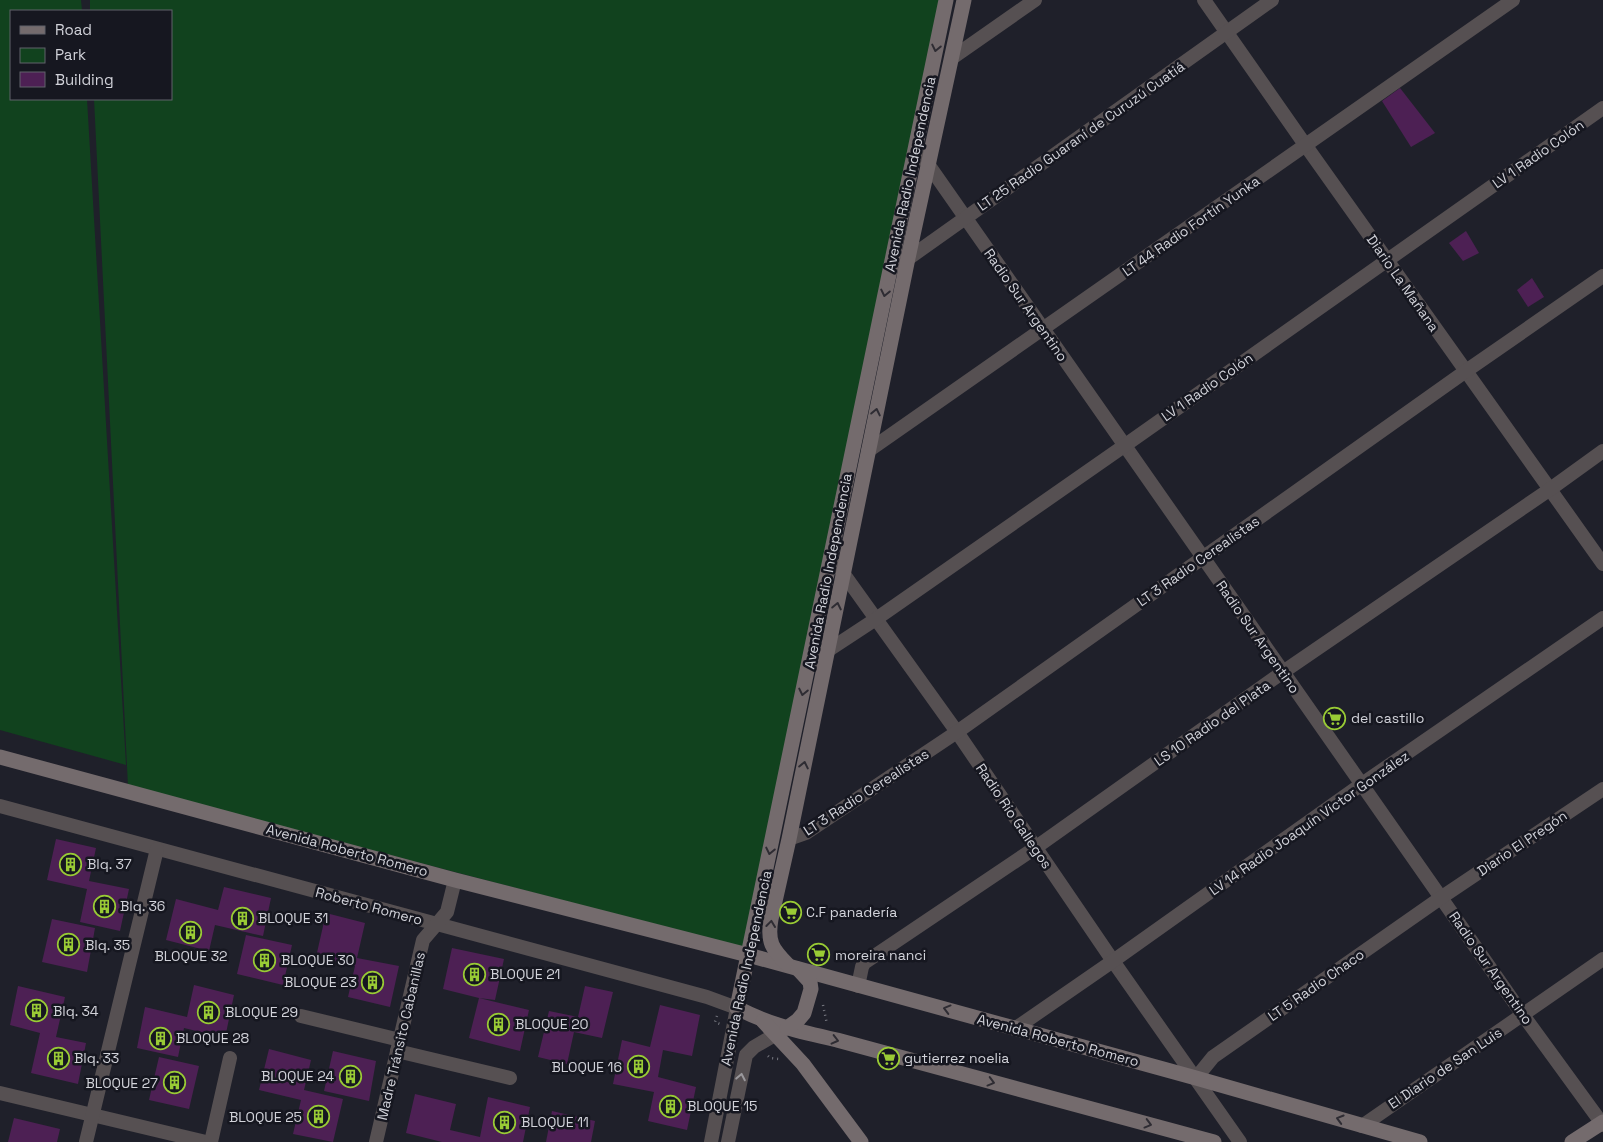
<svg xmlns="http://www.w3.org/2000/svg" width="1603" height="1142" font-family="'Space Grotesk',sans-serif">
	<rect width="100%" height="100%" fill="#1f202a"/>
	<!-- green -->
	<g fill="#11421e">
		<polygon points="0,0 81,0 82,11 11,11 11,99 87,99 126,765 0,730"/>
		<polygon points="90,0 943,0 744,948 128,786 94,99 171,99 171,11 90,11"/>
	</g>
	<!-- building -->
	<g fill="#4d2054">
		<polygon points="1400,88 1435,133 1411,147 1382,101"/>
		<polygon points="1466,231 1479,253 1463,261 1449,243"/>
		<polygon points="1532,278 1544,297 1528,307 1517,290"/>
		<polygon points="56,839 96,848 89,881 129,889 120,931 80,922 87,889 47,880"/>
		<polygon points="224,887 271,898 263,936 215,925 209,951 166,940 176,899 218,910"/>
		<polygon points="326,913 365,923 357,958 399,966 390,1007 348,997 355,966 316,957"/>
		<polygon points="52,919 95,928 87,972 42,962"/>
		<polygon points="246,935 292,945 283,985 237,974"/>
		<polygon points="452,948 504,959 495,1000 479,998 529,1010 520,1051 469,1038 479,998 443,989"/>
		<polygon points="194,985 234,995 225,1038 184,1028 178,1057 137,1048 145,1007 187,1017"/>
		<polygon points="18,986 65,997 56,1037 86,1043 78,1084 31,1073 40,1033 10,1025"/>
		<polygon points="585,986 613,992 602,1038 574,1032 567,1064 538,1057 549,1011 578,1017"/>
		<polygon points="660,1005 700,1015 692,1056 663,1050 658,1077 696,1087 687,1130 648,1121 654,1092 613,1084 622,1040 650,1047"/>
		<polygon points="269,1049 311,1060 304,1090 343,1099 333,1142 293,1134 301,1100 259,1090"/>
		<polygon points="333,1051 376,1061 369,1101 324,1091"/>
		<polygon points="159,1057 199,1066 189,1109 149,1100"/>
		<polygon points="415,1094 456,1104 450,1130 480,1137 488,1097 530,1107 523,1142 442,1142 406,1133"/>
		<polygon points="552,1111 595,1121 591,1142 546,1142"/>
		<polygon points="14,1118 60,1129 57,1142 8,1142"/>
	</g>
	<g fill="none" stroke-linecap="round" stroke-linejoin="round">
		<!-- path -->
		<g stroke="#777880" stroke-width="2.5" stroke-dasharray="1 4" stroke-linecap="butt">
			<polyline points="823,1005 827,1024"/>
			<polyline points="717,1016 715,1022 720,1024"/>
			<polyline points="768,1056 770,1058 779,1059"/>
		</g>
		<!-- street -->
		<g stroke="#565052" stroke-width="14">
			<polyline points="1204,0 1306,146 1603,564"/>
			<polyline points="952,58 1035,0"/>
			<polyline points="916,147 1523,1015 1603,1125"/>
			<polyline points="902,263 1272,0"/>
			<polyline points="868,451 1513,0"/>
			<polyline points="838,566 957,732 1113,961 1240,1142"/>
			<polyline points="809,663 876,619 1124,446 1603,108"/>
			<polyline points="0,806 707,997 737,1008 711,1142"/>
			<polyline points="789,839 806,833 957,732 1466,371 1603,276"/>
			<polyline points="858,986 862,967 864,963 1035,848 1283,672 1549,490 1603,451"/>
			<polyline points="301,1016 400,1040"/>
			<polyline points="1016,1028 1113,961 1362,784 1603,618"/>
			<polyline points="397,1051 510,1078"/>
			<polyline points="1196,1078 1213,1057 1442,897 1603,789"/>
			<polyline points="0,1093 206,1142"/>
			<polyline points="1362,1126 1603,959"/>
			<polyline points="86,1142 157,849"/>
			<polyline points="211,1142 230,1058"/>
			<polyline points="376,1142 423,940 447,912 455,880"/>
			<polyline points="728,1142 746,1055 754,1047 785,1029"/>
		</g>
		<!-- secondary -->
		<g stroke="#746b6d" stroke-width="15">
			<path d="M946 0 737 1008C770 1025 801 1032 837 1040L1214 1142"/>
			<polyline points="0,757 455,880 748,955 1196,1078 1420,1142"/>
			<path d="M788 965C772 949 767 942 771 919L789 839 908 258 964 0"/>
			<polyline points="763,1021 803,1064 861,1142"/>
			<polyline points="787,1028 798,1020 804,1013 811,989 810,982 798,969"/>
			<polyline points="1572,1142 1603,1122"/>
		</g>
	</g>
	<!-- one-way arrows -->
	<defs><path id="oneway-chevron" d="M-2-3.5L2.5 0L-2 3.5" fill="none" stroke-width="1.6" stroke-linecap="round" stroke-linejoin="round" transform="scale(1.25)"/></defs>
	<g stroke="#2e2c33">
		<use href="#oneway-chevron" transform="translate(936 48) rotate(102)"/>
		<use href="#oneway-chevron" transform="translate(885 293) rotate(102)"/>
		<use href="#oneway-chevron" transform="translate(876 412) rotate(-78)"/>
		<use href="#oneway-chevron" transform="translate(837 606) rotate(-78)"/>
		<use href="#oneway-chevron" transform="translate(803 692) rotate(102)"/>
		<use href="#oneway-chevron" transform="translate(804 765) rotate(-78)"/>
		<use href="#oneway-chevron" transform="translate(770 851) rotate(102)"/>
		<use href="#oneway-chevron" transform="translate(771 924) rotate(-83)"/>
		<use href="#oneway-chevron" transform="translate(947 1009) rotate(-165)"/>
		<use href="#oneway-chevron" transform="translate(835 1040) rotate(14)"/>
		<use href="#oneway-chevron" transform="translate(991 1082) rotate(15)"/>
		<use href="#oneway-chevron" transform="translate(1340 1119) rotate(-164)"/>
		<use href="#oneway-chevron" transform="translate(1148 1124) rotate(15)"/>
	</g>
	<use stroke="#9a989c" href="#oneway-chevron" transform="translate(741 1077) rotate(-79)"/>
	<!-- icons -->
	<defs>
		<symbol id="supermarket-ring" viewBox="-11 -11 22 22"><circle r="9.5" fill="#161720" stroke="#99cb35" stroke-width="1.5"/><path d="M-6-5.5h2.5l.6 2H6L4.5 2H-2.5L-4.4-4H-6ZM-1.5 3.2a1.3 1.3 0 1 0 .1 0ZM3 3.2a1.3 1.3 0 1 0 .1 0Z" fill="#99cb35"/></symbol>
		<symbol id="building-ring" viewBox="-11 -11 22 22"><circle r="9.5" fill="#161720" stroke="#99cb35" stroke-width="1.5"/><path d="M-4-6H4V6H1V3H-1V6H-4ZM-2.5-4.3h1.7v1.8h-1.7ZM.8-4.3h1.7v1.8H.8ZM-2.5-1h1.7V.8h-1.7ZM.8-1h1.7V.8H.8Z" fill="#99cb35"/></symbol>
	</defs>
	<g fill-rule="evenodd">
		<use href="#supermarket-ring" x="1322" y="706" width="25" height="25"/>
		<use href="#building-ring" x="58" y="852" width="25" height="25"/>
		<use href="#building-ring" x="92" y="894" width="25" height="25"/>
		<use href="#supermarket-ring" x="778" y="900" width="25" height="25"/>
		<use href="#building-ring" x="230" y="906" width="25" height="25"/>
		<use href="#building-ring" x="178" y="920" width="25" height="25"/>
		<use href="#building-ring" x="56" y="932" width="25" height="25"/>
		<use href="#supermarket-ring" x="806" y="942" width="25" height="25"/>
		<use href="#building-ring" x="252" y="948" width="25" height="25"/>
		<use href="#building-ring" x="462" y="962" width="25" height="25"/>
		<use href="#building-ring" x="360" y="970" width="25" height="25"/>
		<use href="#building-ring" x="24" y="998" width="25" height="25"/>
		<use href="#building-ring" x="196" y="1000" width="25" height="25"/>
		<use href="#building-ring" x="486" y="1012" width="25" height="25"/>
		<use href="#building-ring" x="148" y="1026" width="25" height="25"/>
		<use href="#building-ring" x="46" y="1046" width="25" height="25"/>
		<use href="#supermarket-ring" x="876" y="1046" width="25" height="25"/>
		<use href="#building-ring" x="626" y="1054" width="25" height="25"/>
		<use href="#building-ring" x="338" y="1064" width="25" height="25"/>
		<use href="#building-ring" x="162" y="1070" width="25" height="25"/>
		<use href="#building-ring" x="658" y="1094" width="25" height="25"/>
		<use href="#building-ring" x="306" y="1104" width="25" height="25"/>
		<use href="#building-ring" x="492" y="1110" width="25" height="25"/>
	</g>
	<g text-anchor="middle" stroke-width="5" stroke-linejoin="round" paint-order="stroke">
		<!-- street labels -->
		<g font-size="14" fill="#d1d2d9" stroke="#161720">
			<text transform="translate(1081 136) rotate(-35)" y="5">LT 25 Radio Guaraní de Curuzú Cuatiá</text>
			<text transform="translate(1538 154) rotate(-35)" y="5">LV 1 Radio Colón</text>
			<text transform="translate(910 174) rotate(-78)" y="5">Avenida Radio Independencia</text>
			<text transform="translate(1191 226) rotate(-35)" y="5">LT 44 Radio Fortín Yunka</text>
			<text transform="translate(1403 283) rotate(55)" y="5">Diario La Mañana</text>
			<text transform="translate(1026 305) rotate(55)" y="5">Radio Sur Argentino</text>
			<text transform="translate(1207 387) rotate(-35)" y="5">LV 1 Radio Colón</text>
			<text transform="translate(1198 561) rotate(-35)" y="5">LT 3 Radio Cerealistas</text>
			<text transform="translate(828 571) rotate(-79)" y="5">Avenida Radio Independencia</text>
			<text transform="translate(1258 637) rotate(55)" y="5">Radio Sur Argentino</text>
			<text transform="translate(1212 723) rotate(-35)" y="5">LS 10 Radio del Plata</text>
			<text transform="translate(866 792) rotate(-33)" y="5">LT 3 Radio Cerealistas</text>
			<text transform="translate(1014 816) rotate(56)" y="5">Radio Río Gallegos</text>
			<text transform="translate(1309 823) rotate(-35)" y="5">LV 14 Radio Joaquín Víctor González</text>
			<text transform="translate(1522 843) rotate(-34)" y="5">Diario El Pregón</text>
			<text transform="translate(347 850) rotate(15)" y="5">Avenida Roberto Romero</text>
			<text transform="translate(369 906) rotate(15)" y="5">Roberto Romero</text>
			<text transform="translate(746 968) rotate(-78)" y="5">Avenida Radio Independencia</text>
			<text transform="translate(1491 968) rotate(55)" y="5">Radio Sur Argentino</text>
			<text transform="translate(1316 985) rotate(-35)" y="5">LT 5 Radio Chaco</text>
			<text transform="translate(401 1036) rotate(-77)" y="5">Madre Tránsito Cabanillas</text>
			<text transform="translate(1058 1040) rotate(15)" y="5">Avenida Roberto Romero</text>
			<text transform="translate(1445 1068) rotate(-34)" y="5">El Diario de San Luis</text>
		</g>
		<!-- poi labels -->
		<g font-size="14" fill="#d1d2d9" stroke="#161720" text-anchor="start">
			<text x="1351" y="723">del castillo</text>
			<text x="87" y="869">Blq. 37</text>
			<text x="120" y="911">Blq. 36</text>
			<text x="806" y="917">C.F panadería</text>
			<text x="258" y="923">BLOQUE 31</text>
			<text x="85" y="950">Blq. 35</text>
			<text x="835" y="960">moreira nanci</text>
			<text x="191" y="961" text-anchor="middle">BLOQUE 32</text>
			<text x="281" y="965">BLOQUE 30</text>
			<text x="490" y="979">BLOQUE 21</text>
			<text x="357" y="987" text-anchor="end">BLOQUE 23</text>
			<text x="53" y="1016">Blq. 34</text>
			<text x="225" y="1017">BLOQUE 29</text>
			<text x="515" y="1029">BLOQUE 20</text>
			<text x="176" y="1043">BLOQUE 28</text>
			<text x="74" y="1063">Blq. 33</text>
			<text x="904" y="1063">gutierrez noelia</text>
			<text x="622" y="1072" text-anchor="end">BLOQUE 16</text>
			<text x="334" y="1081" text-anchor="end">BLOQUE 24</text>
			<text x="158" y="1088" text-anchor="end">BLOQUE 27</text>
			<text x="687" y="1111">BLOQUE 15</text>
			<text x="302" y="1122" text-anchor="end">BLOQUE 25</text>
			<text x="521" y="1127">BLOQUE 11</text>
		</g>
	</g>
	<!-- legend -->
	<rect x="10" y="10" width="162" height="90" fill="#161720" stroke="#61626a"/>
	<rect x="20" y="26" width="25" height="8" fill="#746b6d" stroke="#61626a"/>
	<text x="55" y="35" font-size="15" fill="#d1d2d9">Road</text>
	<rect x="20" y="48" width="25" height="15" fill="#11421e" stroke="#61626a"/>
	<text x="55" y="60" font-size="15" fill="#d1d2d9">Park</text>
	<rect x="20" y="72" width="25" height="15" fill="#4d2054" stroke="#61626a"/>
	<text x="55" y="85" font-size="15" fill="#d1d2d9">Building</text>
</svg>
